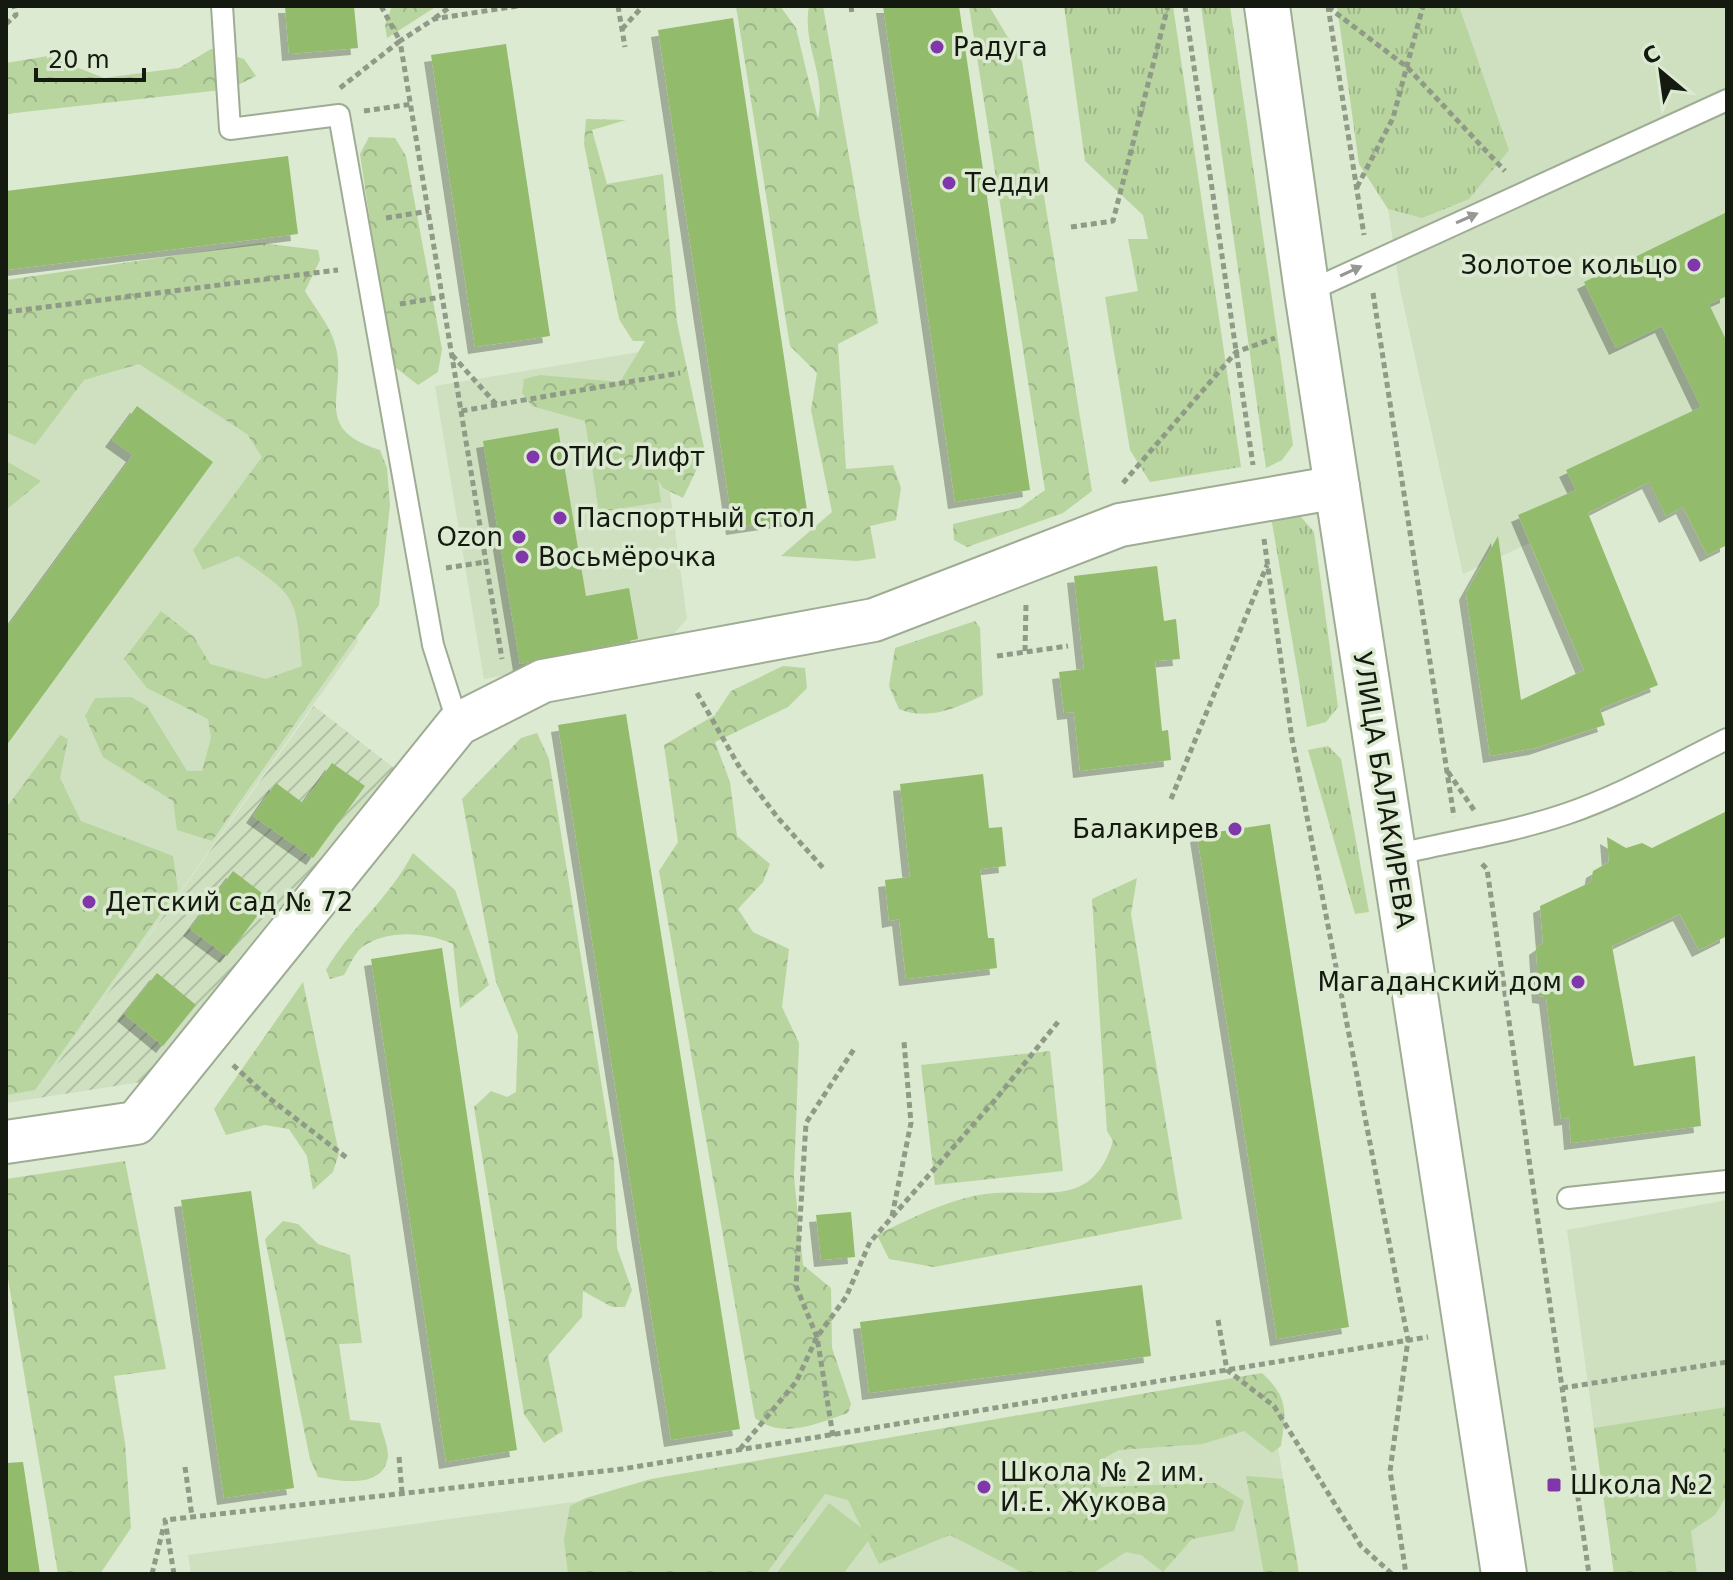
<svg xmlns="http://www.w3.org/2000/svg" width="1733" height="1580" font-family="'DejaVu Sans',sans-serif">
	<defs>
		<pattern id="industrial-furrows" width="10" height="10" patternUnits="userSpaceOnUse" patternTransform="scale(2)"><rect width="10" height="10" fill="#cee0c0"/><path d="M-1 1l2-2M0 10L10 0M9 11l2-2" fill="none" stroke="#b0c0a4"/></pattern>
		<pattern id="grass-tufts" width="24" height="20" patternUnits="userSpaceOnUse" patternTransform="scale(2)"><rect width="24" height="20" fill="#b8d49f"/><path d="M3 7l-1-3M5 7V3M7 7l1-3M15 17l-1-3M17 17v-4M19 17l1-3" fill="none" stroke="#9db588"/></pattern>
		<pattern id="forest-crowns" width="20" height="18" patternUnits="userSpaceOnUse" patternTransform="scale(2)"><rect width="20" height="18" fill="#b8d49f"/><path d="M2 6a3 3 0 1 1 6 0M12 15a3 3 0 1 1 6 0" fill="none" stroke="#9db588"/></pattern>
		<filter id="shadow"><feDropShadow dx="-7" dy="7" stdDeviation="0" flood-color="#0004"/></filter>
	</defs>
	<rect width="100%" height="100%" fill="#dcead1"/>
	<!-- built -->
	<g fill="#cee0c0">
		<polygon points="1727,6 1727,545 1707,555 1684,507 1666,516 1648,482 1576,490 1518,515 1530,543 1463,574 1400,289 1388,209 1422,218 1509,150 1458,7"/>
		<polygon points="304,316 358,642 32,1099 6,1103 6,342"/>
		<polygon points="651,350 687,619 662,647 484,679 435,386"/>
		<polygon points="1727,1200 1727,1574 1614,1574 1567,1230"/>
		<polygon points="1271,1406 1299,1574 191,1574 188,1555"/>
	</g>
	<!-- industrial -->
	<polygon fill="url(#industrial-furrows)" points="314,706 394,768 141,1082 32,1099"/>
	<!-- grass -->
	<g fill="url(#grass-tufts)">
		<polygon points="1064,6 1173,6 1241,467 1150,482 1130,450 1105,297 1138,291 1128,239 1148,239 1143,215 1085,161"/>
		<polygon points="1201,6 1230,6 1293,445 1282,460 1266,468"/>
		<polygon points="1337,6 1459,6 1509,150 1469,199 1422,218 1388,209 1359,164"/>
		<polygon points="1289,503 1314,532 1338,707 1326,722 1307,727 1269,505"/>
		<polygon points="1328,746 1341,759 1369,912 1355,914 1308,750"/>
	</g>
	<!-- forest -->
	<g fill="url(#forest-crowns)">
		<polygon points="392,6 437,6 387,38 385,25"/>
		<path d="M736 6H780L796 28 818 119C827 73 802 47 809 6H823L878 323 838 344 846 469 893 465 901 488 896 520 870 526 876 558 857 561 781 556 832 512 811 410 817 373 790 346Z"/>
		<polygon points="969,6 989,6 1022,61 1092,491 1063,513 967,547 954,540 953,524 1020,508 1045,490"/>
		<polygon points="211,49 244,59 256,76 230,89 6,114 6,63 48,56 104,78 179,68"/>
		<polygon points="586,119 626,120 592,130 607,184 663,174 677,322 705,452 683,498 663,488 658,480 661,502 599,512 585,421 532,406 522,393 524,379 540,375 620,382 645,341 633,341 619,319 584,144"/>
		<polygon points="369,137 395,138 406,156 442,349 438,372 418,385 391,364 360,154"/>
		<path d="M261 243 318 250 320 260 305 291C314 307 329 324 334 341 351 389 307 428 380 450L387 468 390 505 379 605 212 841 177 830 173 801 103 757 85 716 95 698 131 697 147 706 187 771H202L211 738 208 719 147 688 124 659 161 611 194 637 210 664 266 679 302 666C296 595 297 597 238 556L203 570 193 550 262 457 247 434 139 364 84 380 35 445 7 433 6 280Z"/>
		<polygon points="6,461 41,481 6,510"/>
		<path d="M975 621 980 628 983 695C957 708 928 721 899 709L889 686 895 648Z"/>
		<path d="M783 666 805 668 807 688 788 707 715 742 730 782 737 836 770 864 763 882 738 909 753 932 789 949 782 1007 799 1043 794 1177 803 1265 831 1288 832 1348 851 1404 848 1413C818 1423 783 1440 755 1418L659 871 678 842 664 745 715 715 731 691Z"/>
		<polygon points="537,733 549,759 614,1162 617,1248 632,1290 625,1307 612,1307 583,1291 582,1317 548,1356 563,1431 544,1443 524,1414 474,1107 491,1091 507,1097 516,1092 518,1035 496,982 462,799 521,738"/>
		<polygon points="60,735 68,739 60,778 81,821 173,856 178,889 35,1090 6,1095 6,808"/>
		<path d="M413 853 455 890 489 985 460 1008 453 944C426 932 386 929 361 948 354 954 349 967 344 975L330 979 326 970C352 926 388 900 413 853Z"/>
		<path d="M1137 878 1131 914 1182 1219 934 1267 889 1259 877 1235C907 1220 941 1203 974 1196 1032 1183 1091 1217 1113 1141L1107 1131 1092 899Z"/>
		<polygon points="303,982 339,1153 333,1172 313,1190 307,1156 289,1129 265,1125 226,1135 214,1109"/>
		<polygon points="1050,1051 1063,1171 935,1185 921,1065"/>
		<polygon points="125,1161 166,1369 114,1376 125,1443 131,1528 100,1574 58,1574 6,1267 6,1179"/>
		<path d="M283 1221 298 1224 318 1244 350 1255 362 1343 339 1344 350 1420 380 1423C382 1432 388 1446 388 1455 385 1490 340 1481 318 1477L310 1459 265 1239Z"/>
		<path d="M1262 1373C1289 1398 1286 1411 1281 1446L1272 1453 1244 1431 1203 1444 1119 1450 1106 1457 1101 1487 1215 1483 1244 1501 1234 1531 1192 1539 1163 1572 1141 1555 1126 1552 1092 1574H1025L950 1535 879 1564 848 1500 825 1494 766 1574H568L564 1540 570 1506 586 1498 651 1479Z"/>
		<polygon points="1727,1407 1727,1495 1715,1515 1691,1531 1697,1574 1614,1574 1594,1428"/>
		<polygon points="1246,1476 1283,1479 1299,1574 1264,1574"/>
	</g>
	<!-- pitch -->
	<polygon fill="#b8d49f" points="829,1503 872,1536 843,1574 776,1574"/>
	<!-- building -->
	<g fill="#92bb6c" filter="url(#shadow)">
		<polygon points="285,6 354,6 358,48 289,54"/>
		<polygon points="883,6 959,6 1030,490 955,502"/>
		<polygon points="733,18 808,517 733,528 658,30"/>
		<polygon points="506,44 550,336 475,347 431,55"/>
		<polygon points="288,156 298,234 6,270 6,191"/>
		<polygon points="1727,212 1727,296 1709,304 1727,342 1727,545 1707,555 1683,507 1666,516 1649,482 1588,513 1658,685 1600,709 1605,725 1536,748 1490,756 1466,593 1498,536 1521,700 1584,670 1518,515 1576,490 1566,470 1701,407 1662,326 1616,348 1584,282"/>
		<polygon points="137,406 213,462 6,746 6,629 133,455 112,440"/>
		<polygon points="558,428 586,596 629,588 638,639 520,664 483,441"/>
		<polygon points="1157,566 1164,621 1176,619 1180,659 1155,661 1162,731 1168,730 1171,760 1080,771 1074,712 1064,713 1059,672 1084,669 1074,576"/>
		<polygon points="626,714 740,1429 671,1440 558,725"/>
		<polygon points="332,763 365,786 313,858 253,816 276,783 303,803"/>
		<polygon points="983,774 989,828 1002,827 1006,866 980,869 988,938 994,938 997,968 906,979 899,919 889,921 885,880 910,877 900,784"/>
		<polygon points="1727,811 1727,936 1699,950 1680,914 1612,946 1634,1066 1695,1056 1701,1126 1571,1143 1569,1118 1561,1119 1546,997 1539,996 1536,948 1543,943 1540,906 1591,882 1593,871 1609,862 1607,837 1626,848 1642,843 1652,848"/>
		<polygon points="1270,824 1349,1327 1277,1339 1197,835"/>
		<polygon points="233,871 270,899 227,956 190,929"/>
		<polygon points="442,948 517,1450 446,1462 371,959"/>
		<polygon points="157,973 196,1005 163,1046 124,1014"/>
		<polygon points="251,1191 294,1488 224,1498 181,1200"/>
		<polygon points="851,1212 855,1257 821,1260 816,1215"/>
		<polygon points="1142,1285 1151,1356 869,1393 860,1322"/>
		<polygon points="23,1462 40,1574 6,1574 6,1463"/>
	</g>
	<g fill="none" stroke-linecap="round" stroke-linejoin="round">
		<defs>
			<g id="lane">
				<polyline points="222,6 230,129 339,115 433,645 458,724"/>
				<polyline points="1307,292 1727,100"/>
				<path d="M1394 855C1452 841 1510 833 1566 814 1622 795 1674 765 1727 739"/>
				<polyline points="1568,1198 1727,1181"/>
			</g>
			<polyline id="street" points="6,1142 136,1123 458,724 543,681 874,620 1120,525 1338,487"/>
			<polyline id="secondary" points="1267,6 1307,292 1504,1574"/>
		</defs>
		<!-- lane casing -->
		<use href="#lane" stroke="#9fac94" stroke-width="24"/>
		<!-- street casing -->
		<use href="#street" stroke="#9fac94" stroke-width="46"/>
		<!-- secondary casing -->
		<use href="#secondary" stroke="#9fac94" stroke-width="48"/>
		<!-- path -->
		<g stroke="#8f9a87" stroke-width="5" stroke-dasharray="6 4" stroke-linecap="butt">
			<polyline points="517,6 434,19 400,41 461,411 680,373"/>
			<polyline points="618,6 625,47"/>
			<polyline points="851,6 852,14"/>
			<polyline points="1185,6 1253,465"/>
			<polyline points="1328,6 1364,235"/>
			<polyline points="1328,7 1407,67 1505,171"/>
			<polyline points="435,18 451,6"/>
			<polyline points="6,24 16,15 14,6"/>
			<polyline points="622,29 643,6"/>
			<polyline points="340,88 400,41 381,6"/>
			<polyline points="364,111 412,104"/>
			<polyline points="1357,187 1393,118 1423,6"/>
			<polyline points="386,218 429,211"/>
			<polyline points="1071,227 1113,221 1168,6"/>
			<polyline points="1373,293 1454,817"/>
			<polyline points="400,304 442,297"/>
			<polyline points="6,312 338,270"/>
			<polyline points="452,355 496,404"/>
			<polyline points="461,411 502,659"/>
			<polyline points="1123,483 1236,352 1275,338"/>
			<polyline points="1264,539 1292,739 1408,1340 1390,1471 1406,1574"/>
			<polyline points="446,568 485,562"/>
			<polyline points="1025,651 1026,604"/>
			<polyline points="997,656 1068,646"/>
			<polyline points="697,693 740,768 778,818 825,870"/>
			<polyline points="1448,772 1474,810"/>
			<polyline points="1171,799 1267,565"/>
			<polyline points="1482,864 1487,869 1589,1574"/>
			<polyline points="233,1065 269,1098 347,1158"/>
			<polyline points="892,1216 911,1123 904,1042"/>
			<polyline points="1218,1320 1227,1370 1274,1406 1361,1546 1392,1574"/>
			<polyline points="1562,1388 1727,1362"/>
			<polyline points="833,1436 817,1337 796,1286 806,1123 854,1049"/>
			<polyline points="740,1449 796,1382 817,1337 846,1297 870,1242 995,1100 1058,1022"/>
			<polyline points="399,1457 402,1493"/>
			<polyline points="185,1467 192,1516"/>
			<polyline points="152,1574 164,1525"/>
			<polyline points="174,1574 165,1520 622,1469 1428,1337"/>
		</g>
		<!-- lane -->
		<use href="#lane" stroke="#fff" stroke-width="20"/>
		<!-- street -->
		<use href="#street" stroke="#fff" stroke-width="42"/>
		<!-- secondary -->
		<use href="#secondary" stroke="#fff" stroke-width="44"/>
	</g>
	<!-- one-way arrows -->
	<defs><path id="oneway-solid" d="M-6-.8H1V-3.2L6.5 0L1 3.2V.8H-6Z" transform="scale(2)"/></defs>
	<g fill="#969894">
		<use href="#oneway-solid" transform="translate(1467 218) rotate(-24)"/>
		<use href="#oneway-solid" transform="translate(1351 271) rotate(-25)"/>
	</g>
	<!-- markers -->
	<g fill="#8037a9" stroke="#dcead1" stroke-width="3">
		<circle cx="937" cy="47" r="8"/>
		<circle cx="949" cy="183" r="8"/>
		<circle cx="1694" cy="265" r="8"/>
		<circle cx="533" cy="457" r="8"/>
		<circle cx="560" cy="518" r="8"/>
		<circle cx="519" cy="537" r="8"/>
		<circle cx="522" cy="557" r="8"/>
		<circle cx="1235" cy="829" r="8"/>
		<circle cx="89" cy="902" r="8"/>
		<circle cx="1578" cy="982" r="8"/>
		<rect x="1546" y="1477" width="16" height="16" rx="4"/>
		<circle cx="984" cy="1487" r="8"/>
	</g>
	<g text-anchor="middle" stroke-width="7" stroke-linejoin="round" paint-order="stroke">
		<!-- poi labels -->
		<g font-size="26" fill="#151a11" stroke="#dcead1" text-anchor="start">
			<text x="953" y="56">Радуга</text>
			<text x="965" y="192">Тедди</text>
			<text x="1678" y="274" text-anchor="end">Золотое кольцо</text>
			<text x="549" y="466">ОТИС Лифт</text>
			<text x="576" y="527">Паспортный стол</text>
			<text x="503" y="546" text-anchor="end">Ozon</text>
			<text x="538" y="566">Восьмёрочка</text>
			<text x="1219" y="838" text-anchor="end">Балакирев</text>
			<text x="105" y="911">Детский сад № 72</text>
			<text x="1562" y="991" text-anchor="end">Магаданский дом</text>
			<text x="1000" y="1481">Школа № 2 им.<tspan x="1000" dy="30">И.Е. Жукова</tspan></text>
			<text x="1570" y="1494">Школа №2</text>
		</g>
		<!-- street labels -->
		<g font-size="26" fill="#151a11" stroke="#dcead1">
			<text transform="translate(1384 790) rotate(81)" y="9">УЛИЦА БАЛАКИРЕВА</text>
		</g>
	</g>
	<!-- border -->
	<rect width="1733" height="1580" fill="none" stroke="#151a11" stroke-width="16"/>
	<!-- north arrow -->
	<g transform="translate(1661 72) rotate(331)" stroke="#dcead1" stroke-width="6" paint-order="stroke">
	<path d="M0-6L14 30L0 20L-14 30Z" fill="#151a11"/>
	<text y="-12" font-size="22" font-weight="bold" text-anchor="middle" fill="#151a11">С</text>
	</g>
	<!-- scale -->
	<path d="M36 68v12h108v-12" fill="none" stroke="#151a11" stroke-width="4"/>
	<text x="48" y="68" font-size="24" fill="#151a11" stroke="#dcead1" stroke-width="6" paint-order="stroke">20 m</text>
</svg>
